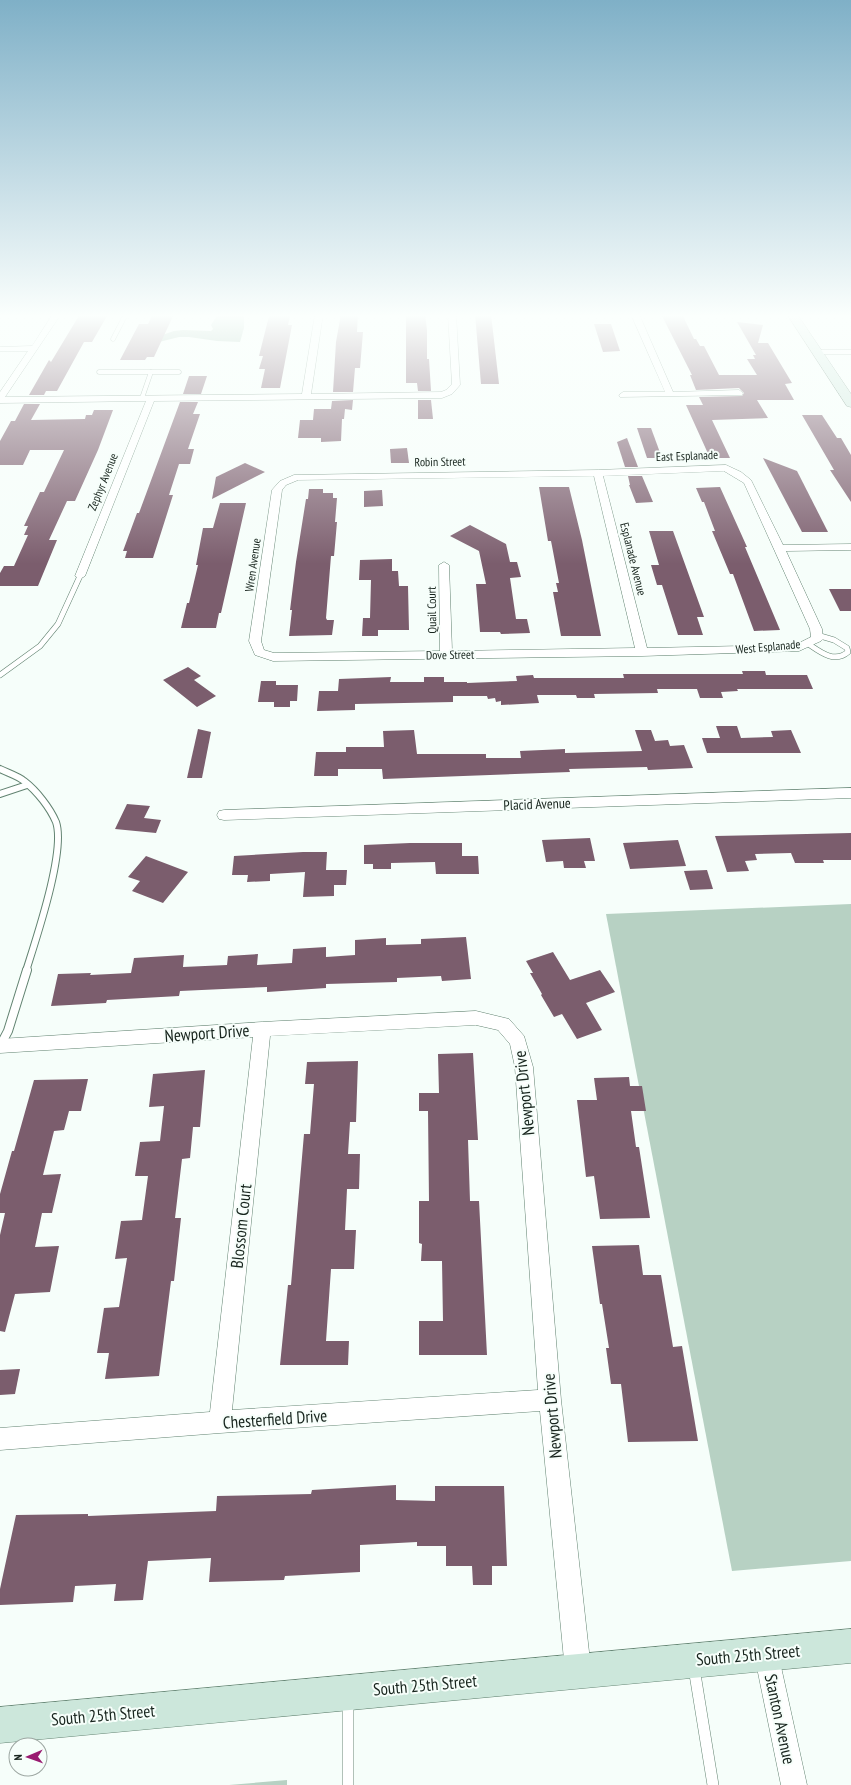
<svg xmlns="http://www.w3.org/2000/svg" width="851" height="1785" font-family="'PT Sans Narrow',sans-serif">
	<rect width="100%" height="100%" fill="#f6fefa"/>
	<!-- green -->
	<g fill="#b7d1c3">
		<polygon points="851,904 851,1561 732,1571 606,914"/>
		<polygon points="287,1780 287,1785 229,1785"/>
	</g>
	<!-- water -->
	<polygon fill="#82ab95" points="218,314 244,314 244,328 240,342 217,341 189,337 179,337 159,342 162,335 174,331 183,330 211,331 213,329 211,325"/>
	<!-- building -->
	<g fill="#7b5d6d">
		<polygon points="80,314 102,314 101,316 107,316 92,342 84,342 57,391 46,391 44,395 29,395 49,360 51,362"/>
		<polygon points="153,314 174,314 154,357 147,357 145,360 120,360 139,324 148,324"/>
		<polygon points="341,314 358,314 357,332 363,332 360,368 355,368 353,392 333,392 336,342"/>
		<polygon points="406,314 425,314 427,330 427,359 429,359 431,391 418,391 417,383 406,383"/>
		<polygon points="475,314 491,314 499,384 481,384"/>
		<polygon points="661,314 682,314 694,339 696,339 700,346 704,346 719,375 757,375 747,359 755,359 753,355 756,355 737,322 763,325 758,343 768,343 792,383 785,384 794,400 757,400 768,418 712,420 730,458 710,458 686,405 703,405 699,397 742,396 744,393 739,388 696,390 690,375 692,375"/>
		<polygon points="269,316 290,316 288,325 292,325 280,388 261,388 265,369 259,369 263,356 259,356"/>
		<polygon points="594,324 611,324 620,351 603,352"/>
		<polygon points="189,376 207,376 201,394 183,394"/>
		<polygon points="353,400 352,410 345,409 344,419 342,419 341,441 321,442 321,438 298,438 300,420 313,420 314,409 331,409 332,401"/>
		<polygon points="418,400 431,400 433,419 418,419"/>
		<polygon points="180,402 198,402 193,414 200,414 188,449 194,449 190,464 179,464 169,495 173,495 153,558 125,558 127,551 123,551 137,513 139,513"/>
		<polygon points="24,404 40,404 31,420 85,419 86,415 92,415 94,410 113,410 98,450 75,501 67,501 49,540 57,540 38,586 0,586 0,573 4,566 14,566 28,535 24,535 28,526 24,526 40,492 44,492 64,450 30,450 23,465 0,465 0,441 11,421 15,421"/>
		<polygon points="802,415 822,415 837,438 841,438 851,455 851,502 830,470 834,470"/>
		<polygon points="637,428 651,428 662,458 647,458"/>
		<polygon points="627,438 638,467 625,467 617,442"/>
		<polygon points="407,448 409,463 391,463 390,449"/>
		<polygon points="763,458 797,471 828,532 802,532"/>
		<polygon points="245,463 265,472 212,499 216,477"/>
		<polygon points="628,476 642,476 653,502 636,503 629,485 630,485"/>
		<polygon points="539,487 569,487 582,540 601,636 561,636 553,592 558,592 556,583 559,583 552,546 551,541 548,541"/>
		<polygon points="720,487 747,547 745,547 780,630 754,631 733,574 730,574 712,531 715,531 704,502 702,502 696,488"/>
		<polygon points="309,489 323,489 323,493 333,493 333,498 337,498 335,522 337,522 334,556 331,556 326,618 327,620 334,620 332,635 289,636 292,610 290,610 296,562 306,499 308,499"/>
		<polygon points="382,490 383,506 364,507 364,491"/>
		<polygon points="220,503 246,503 221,613 219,613 216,628 181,628 187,603 189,603 198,565 196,565 203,528 213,528"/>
		<polygon points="470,525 506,544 510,562 517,562 521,577 510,578 516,619 527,619 530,633 501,634 500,632 480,632 476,584 486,584 479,551 450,536"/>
		<polygon points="649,531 673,531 704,617 697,617 703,635 678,635 662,585 657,585 651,565 659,565"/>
		<polygon points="392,559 392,571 398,571 399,586 408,586 409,630 378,630 378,636 362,636 363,618 370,618 371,580 359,580 360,560"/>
		<polygon points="829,589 851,589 851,611 840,611"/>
		<polygon points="188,667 201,676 194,680 216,696 197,707 163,680"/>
		<polygon points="742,671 765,671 766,675 807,675 813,689 737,689 738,691 721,692 723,698 700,698 697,689 657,689 658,693 594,694 595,698 577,698 576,695 537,695 539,703 501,705 501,701 496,702 495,698 488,699 487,696 453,696 453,702 355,704 355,710 317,711 319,691 338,691 339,679 391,677 390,682 424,682 424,677 444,677 444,682 467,682 467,683 517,681 516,676 533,675 534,678 624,678 623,674 743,674"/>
		<polygon points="261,681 276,681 276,685 298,685 297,701 290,701 290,707 274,707 274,702 258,702"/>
		<polygon points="716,726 737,726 741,738 773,737 771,731 791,730 801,753 707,753 702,738 720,738"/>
		<polygon points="198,729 211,732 202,778 187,778"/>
		<polygon points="414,730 417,754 486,754 486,758 521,758 520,751 565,749 565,753 642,751 635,730 651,730 655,741 668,740 670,746 684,745 693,768 648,770 647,767 569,769 570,772 383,779 382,769 338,769 338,776 314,776 316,752 346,752 346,747 384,747 383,731"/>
		<polygon points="127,804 150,806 144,818 161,820 156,833 115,829"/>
		<polygon points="851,833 851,860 823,860 824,863 795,863 791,853 755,854 757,860 745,861 749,871 727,872 715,836"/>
		<polygon points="590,838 595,861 584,861 586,868 564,868 563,861 546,862 542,840"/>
		<polygon points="678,840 686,866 630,869 623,843"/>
		<polygon points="410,843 462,843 462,856 478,856 479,874 436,874 435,862 391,863 391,869 373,869 373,864 364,864 364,845"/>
		<polygon points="303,852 327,852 326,870 347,870 346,885 334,885 334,896 303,897 305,872 270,874 270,881 247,882 248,875 232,875 234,856"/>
		<polygon points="146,856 188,872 163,903 132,891 140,881 128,877"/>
		<polygon points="707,870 713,889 690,890 684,871"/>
		<polygon points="466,937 471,979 442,981 441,976 397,978 397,982 326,984 326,988 267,992 267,987 180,991 179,996 107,1000 106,1003 51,1006 58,974 91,973 90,975 131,973 134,958 184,955 183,967 227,965 228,956 258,954 257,965 292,963 293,949 326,947 326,957 355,955 355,940 386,938 386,945 421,944 421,939"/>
		<polygon points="553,952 570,980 600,970 615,992 586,1003 602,1030 577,1039 562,1014 554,1017 541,995 542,994 530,973 533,973 526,961"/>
		<polygon points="473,1053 478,1140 468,1140 470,1201 479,1201 487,1355 419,1355 419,1321 443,1321 442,1261 421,1261 422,1244 419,1243 419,1201 429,1201 428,1111 419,1111 419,1093 439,1093 438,1054"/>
		<polygon points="358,1061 356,1122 350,1122 348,1154 360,1154 359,1189 347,1189 345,1230 356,1230 354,1269 331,1269 326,1341 349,1341 348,1365 280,1365 288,1285 291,1285 304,1134 310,1134 314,1084 305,1084 307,1062"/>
		<polygon points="205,1070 200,1127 193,1127 190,1158 182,1159 175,1218 181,1218 174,1281 171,1281 159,1376 105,1379 109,1353 97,1353 104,1308 119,1307 127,1258 115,1259 121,1221 142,1220 148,1176 135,1176 140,1142 160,1141 164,1106 149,1107 153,1074"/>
		<polygon points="629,1077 630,1086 642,1086 646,1111 631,1111 636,1147 639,1147 650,1218 600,1219 594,1176 586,1177 577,1100 597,1100 594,1078"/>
		<polygon points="88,1079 81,1111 69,1111 64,1130 54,1131 43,1175 61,1174 52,1213 42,1213 35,1247 59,1246 50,1292 15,1294 5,1332 0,1331 0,1235 5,1213 0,1213 0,1194 12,1151 14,1151 34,1080"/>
		<polygon points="639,1245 643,1275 661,1275 673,1347 682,1346 698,1441 628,1442 621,1384 611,1384 606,1348 609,1348 602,1304 600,1304 592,1246"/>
		<polygon points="20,1369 15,1394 0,1395 0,1370"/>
		<polygon points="396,1485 396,1500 435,1501 435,1486 504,1486 507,1566 492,1566 492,1585 473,1585 472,1566 446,1566 446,1546 417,1546 417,1542 360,1545 360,1572 285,1576 284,1580 209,1582 211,1558 148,1561 143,1600 114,1601 116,1584 75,1586 73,1602 0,1605 0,1589 16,1515 88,1514 88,1516 216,1511 217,1496 311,1494 312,1490"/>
	</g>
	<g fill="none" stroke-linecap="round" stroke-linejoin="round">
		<defs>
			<g id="lane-far4">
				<polyline points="113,339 126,314"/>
				<polyline points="99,372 179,372"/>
				<polyline points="142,398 151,372"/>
			</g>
			<g id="lane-far3">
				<path d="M807 643C819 651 834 664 848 652L847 648 834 640 817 635"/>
				<polyline points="0,675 40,646 58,624 80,576"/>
			</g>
			<g id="lane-far2">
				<path d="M0 769C8 773 18 776 24 781 37 791 50 808 56 822 66 851 36 939 26 971"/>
				<polyline points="0,794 27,785"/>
			</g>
			<polyline id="lane-far1" points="0,1046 8,1031 27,970"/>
			<g id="lane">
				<polyline points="694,1668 713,1785"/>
				<polyline points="348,1702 348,1785"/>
			</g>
			<g id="street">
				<polygon points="53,314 61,314 5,397 302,394 315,314 323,314 311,394 441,392 446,390 452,384 448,314 456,314 460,385 452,394 442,398 154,401 85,576 80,579 75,576 146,401 0,403 0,392 28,351 0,351 0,347 32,346"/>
				<polygon points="631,314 639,314 673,392 739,390 743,393 742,395 620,397 619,395 623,392 665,392"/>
				<polygon points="814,350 851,350 851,354 817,354 813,352"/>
				<path d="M726 465 741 472 751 480 783 545 851 544V550L786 551 822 629 823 639 821 641 799 651 642 656 273 661 255 655 249 641 272 490 280 481 294 475 598 470ZM724 471 744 483 810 629 811 637 797 644 743 646 647 648 603 476ZM594 476 635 648 452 651 449 565 444 562 439 565 440 651 274 653 264 650 261 641 282 490 286 485 298 480Z"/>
				<polygon points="851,788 851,798 224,820 219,819 217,815 219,811 224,810"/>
				<path d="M476 1011 509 1019 524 1036 533 1067 561 1400 591 1670 587 1679 578 1683 569 1679 565 1670 540 1411 220 1433 0 1450V1428L210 1412 253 1037 0 1053V1039L262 1022ZM476 1025 498 1030 510 1044 515 1067 538 1390 232 1410 270 1036Z"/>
				<polygon points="766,1641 775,1644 778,1653 807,1785 781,1785 754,1653 757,1644"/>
			</g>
			<g id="secondary">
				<polygon points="787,314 797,314 851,394 851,407 847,406"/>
				<polygon points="851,1629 851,1663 0,1743 0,1707"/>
			</g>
		</defs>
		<!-- lane-far4 casing -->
		<use href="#lane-far4" stroke="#628371" stroke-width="5"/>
		<!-- lane-far3 casing -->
		<use href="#lane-far3" stroke="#628371" stroke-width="6"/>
		<!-- lane-far2 casing -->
		<use href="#lane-far2" stroke="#628371" stroke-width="8"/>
		<!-- lane-far1 casing -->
		<use href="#lane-far1" stroke="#628371" stroke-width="10"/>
		<!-- lane casing -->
		<use href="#lane" stroke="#628371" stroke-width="12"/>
		<!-- street casing -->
		<use href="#street" stroke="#628371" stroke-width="1"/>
		<!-- secondary casing -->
		<use href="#secondary" stroke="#628371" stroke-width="1"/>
		<!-- lane-far4 -->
		<use href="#lane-far4" stroke="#fff" stroke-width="4"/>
		<!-- lane-far3 -->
		<use href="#lane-far3" stroke="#fff" stroke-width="5"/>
		<!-- lane-far2 -->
		<use href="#lane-far2" stroke="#fff" stroke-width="6"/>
		<!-- lane-far1 -->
		<use href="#lane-far1" stroke="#fff" stroke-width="8"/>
		<!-- lane -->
		<use href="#lane" stroke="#fff" stroke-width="11"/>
		<!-- street -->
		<use href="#street" fill="#fff" fill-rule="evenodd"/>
		<!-- secondary -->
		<use href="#secondary" fill="#cce7db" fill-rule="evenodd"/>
	</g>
	<!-- sky -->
	<linearGradient id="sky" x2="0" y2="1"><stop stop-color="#7fb0c7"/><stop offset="0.56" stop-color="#fbfffd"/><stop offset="1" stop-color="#fbfffd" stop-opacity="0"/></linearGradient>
	<rect width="851" height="564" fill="url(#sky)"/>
	<g text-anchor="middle" stroke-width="4" stroke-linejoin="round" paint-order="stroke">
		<!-- far-street labels -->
		<g font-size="12" fill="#17241d" stroke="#f6fefa">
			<text transform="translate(687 456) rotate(-2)" y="4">East Esplanade</text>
			<text transform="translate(440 462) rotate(-1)" y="4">Robin Street</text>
			<text transform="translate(103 482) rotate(-68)" y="4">Zephyr Avenue</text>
			<text transform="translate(633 559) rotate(76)" y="4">Esplanade Avenue</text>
			<text transform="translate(253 565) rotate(-82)" y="4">Wren Avenue</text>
			<text transform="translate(432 610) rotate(-91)" y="4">Quail Court</text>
			<text transform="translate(768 647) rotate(-5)" y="4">West Esplanade</text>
			<text transform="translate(450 655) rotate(-1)" y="4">Dove Street</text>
		</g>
		<!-- street labels -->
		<g font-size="14" fill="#17241d" stroke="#f6fefa">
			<text transform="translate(537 804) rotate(-2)" y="5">Placid Avenue</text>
		</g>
		<!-- near-street labels -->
		<g font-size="17" fill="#17241d" stroke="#f6fefa">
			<text transform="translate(207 1033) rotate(-4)" y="6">Newport Drive</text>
			<text transform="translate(524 1093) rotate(-96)" y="6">Newport Drive</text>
			<text transform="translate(241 1226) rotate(-84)" y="6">Blossom Court</text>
			<text transform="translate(552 1416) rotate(-95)" y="6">Newport Drive</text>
			<text transform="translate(275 1419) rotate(-4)" y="6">Chesterfield Drive</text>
			<text transform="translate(748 1655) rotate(-5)" y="6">South 25th Street</text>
			<text transform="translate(425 1685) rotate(-5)" y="6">South 25th Street</text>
			<text transform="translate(103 1715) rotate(-5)" y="6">South 25th Street</text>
			<text transform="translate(780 1719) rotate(78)" y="6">Stanton Avenue</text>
		</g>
	</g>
	<!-- north arrow -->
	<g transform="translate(28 1757) rotate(268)"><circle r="19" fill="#f6fefa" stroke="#9da7a2"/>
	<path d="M0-3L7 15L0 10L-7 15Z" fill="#991a70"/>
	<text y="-6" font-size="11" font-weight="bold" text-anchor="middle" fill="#17241d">N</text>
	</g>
</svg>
